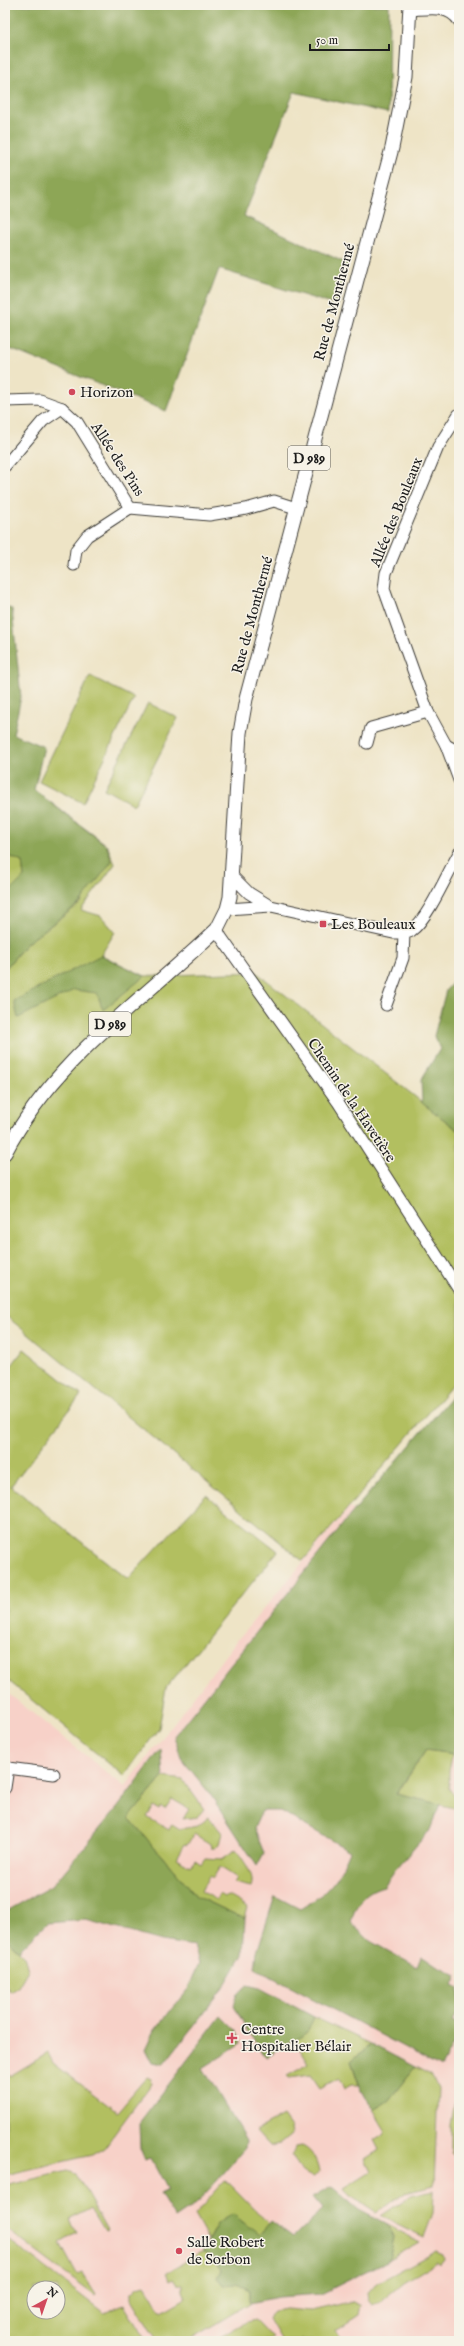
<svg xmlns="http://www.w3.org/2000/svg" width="464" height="2346" font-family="'IM FELL English',serif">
	<rect width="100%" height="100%" fill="#f7f3e8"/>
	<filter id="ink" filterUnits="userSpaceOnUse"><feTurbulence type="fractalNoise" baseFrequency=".025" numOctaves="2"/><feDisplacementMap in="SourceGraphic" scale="8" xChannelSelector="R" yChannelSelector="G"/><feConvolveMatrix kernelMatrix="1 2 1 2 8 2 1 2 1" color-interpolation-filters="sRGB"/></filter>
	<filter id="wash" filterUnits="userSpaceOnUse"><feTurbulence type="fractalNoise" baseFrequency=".012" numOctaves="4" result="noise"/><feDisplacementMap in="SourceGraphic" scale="16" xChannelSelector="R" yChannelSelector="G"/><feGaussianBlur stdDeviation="0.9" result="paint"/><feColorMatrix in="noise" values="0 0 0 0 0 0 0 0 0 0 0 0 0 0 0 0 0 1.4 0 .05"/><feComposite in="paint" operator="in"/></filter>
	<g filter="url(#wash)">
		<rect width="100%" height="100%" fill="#eee4c6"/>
		<!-- built -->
		<path fill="#f7d1c8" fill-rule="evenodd" d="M349 1508 459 1554V2341H5V1691L125 1787 233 1645ZM34 2288H58V2312H34Z"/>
		<!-- green -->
		<g fill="#b2bf61" stroke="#676e3e" fill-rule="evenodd">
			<polygon points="90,676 134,698 83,803 39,781"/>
			<polygon points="148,703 178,718 134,805 104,789"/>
			<polygon points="34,790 107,845 115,864 81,910 101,916 115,932 101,955 145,976 256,972 459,1131 459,1377 303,1561 5,1315 5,969 27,943 81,903 106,845"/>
			<polygon points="5,854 22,862 24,877 5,896"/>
			<polygon points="24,1349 81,1395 11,1486 128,1579 206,1495 278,1551 166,1688 159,1728 124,1776 5,1678 5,1374"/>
			<polygon points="426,1750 453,1754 449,1771 449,1789 459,1801 459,1809 396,1795"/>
			<path d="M163 1777 183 1780 204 1809 197 1817 183 1819 189 1809 172 1799 165 1809 161 1807 159 1810 154 1807 147 1817 169 1830 172 1824 180 1829 198 1826 209 1817 222 1833 219 1844 215 1848H211L212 1845 194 1834 187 1845 184 1844 176 1858 191 1866 195 1860 201 1864 205 1858 222 1859 236 1849C242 1860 256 1874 251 1887L234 1883 237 1878 220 1867 213 1878 209 1876 201 1891 217 1900 220 1894 225 1897 229 1896 248 1907 245 1919 196 1896 129 1818Z"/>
			<polygon points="5,1938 24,1956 28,1970 18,1987 10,1992 7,1987 5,1988"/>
			<polygon points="314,2017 371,2044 351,2061 359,2085 351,2085 344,2089 339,2078 320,2088 311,2075 289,2078 287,2076 309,2064 295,2041 308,2031"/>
			<polygon points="48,2053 53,2063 117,2112 144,2080 147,2077 151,2079 152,2083 104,2148 92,2155 5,2175 5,2068 10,2076"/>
			<polygon points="415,2067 431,2075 438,2088 434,2185 405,2192 376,2213 349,2195 344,2188 371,2171 365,2159 379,2150 374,2140 383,2134 385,2130 373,2110 388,2101"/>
			<polygon points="459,2074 459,2161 451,2153 451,2126"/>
			<polygon points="283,2116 291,2127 292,2135 281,2144 270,2146 256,2131"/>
			<path d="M302 2146C312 2150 318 2162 319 2172L314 2177C301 2174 297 2166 291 2155L296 2147Z"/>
			<polygon points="68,2171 76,2174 108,2230 105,2231 91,2208 70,2220 77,2233 60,2243 77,2275 82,2273 96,2295 95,2296 5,2228 5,2186"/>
			<polygon points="224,2182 230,2184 269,2224 259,2235 217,2224 208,2240 194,2215"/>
			<polygon points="434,2190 433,2213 424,2237 381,2216 411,2195"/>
			<polygon points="386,2224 420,2242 389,2260 394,2237"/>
			<path d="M5 2237 104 2313 124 2305 146 2341H5ZM34 2288H58V2312H34Z"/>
			<polygon points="436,2251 443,2254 444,2259 439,2265 437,2262 403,2283 380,2302 372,2305 368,2300 367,2292 379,2282"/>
			<path d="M202 2252C216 2259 213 2261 222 2271 230 2280 239 2285 250 2290V2303L187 2341H156L131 2300V2294L138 2287 145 2285 162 2312 186 2298 183 2291V2285L178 2284 174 2278 170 2280 166 2273Z"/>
			<polygon points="354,2301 361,2305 359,2315 336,2330 342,2341 282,2341 269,2319 273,2311 286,2309 311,2311"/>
			<polygon points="256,2320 273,2338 268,2341 213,2341 246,2322"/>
		</g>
		<!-- forest -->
		<g fill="#8da657" stroke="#54613a">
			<polygon points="5,5 389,5 388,113 294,92 244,216 348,264 338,306 219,269 166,411 5,347"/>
			<polygon points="5,607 12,609 21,697 13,734 44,747 34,790 106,845 112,861 80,903 27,943 5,969 5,896 24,877 22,862 5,854"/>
			<polygon points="101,955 145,976 103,1010 97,993 74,990 18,1018 14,1001"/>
			<polygon points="459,976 459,1131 422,1103 421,1080 440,1049 434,1036 446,990"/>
			<path d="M459 1388V1725L453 1754 426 1750 396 1794 440 1804 430 1830 395 1870 384 1886C364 1891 355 1904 351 1923L370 1941 417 1967 421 1957 457 1975 453 1985 459 1988V2010L453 2021 459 2024V2034L441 2067 255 1968 257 1952 275 1896 300 1909C330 1891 336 1883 350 1851L280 1811H262L254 1828 264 1853 257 1866 210 1794 181 1758 174 1736 346 1520Z"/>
			<polygon points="161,1749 163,1777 129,1818 196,1896 245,1919 243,1954 223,1988 163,2065 153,2063 146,2049 155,2030 188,1989 199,1963 194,1946 162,1941 86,1920 47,1923 19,1951 5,1938 5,1912 53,1885 118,1807"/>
			<polygon points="247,1985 260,1988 314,2017 308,2031 295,2041 294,2039 266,2057 248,2032 234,2005 238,1994"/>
			<path d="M221 2016 235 2030 241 2044 203 2068 246 2140 245 2148C224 2172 203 2201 175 2218L160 2194 168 2190 151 2158 145 2160 140 2148 139 2123Z"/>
			<polygon points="371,2044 415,2067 388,2101 373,2110 361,2089 351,2061"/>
			<polygon points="332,2187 359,2210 386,2224 394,2237 389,2260 321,2294 278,2297 250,2303 250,2290 236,2284 223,2285 217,2277 221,2270 213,2257 202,2252 217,2224 233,2214 259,2235 271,2221 293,2237 322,2209 313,2198"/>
		</g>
	</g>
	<g filter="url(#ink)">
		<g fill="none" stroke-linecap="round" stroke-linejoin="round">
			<defs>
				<g id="minor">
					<path d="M410 10C428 9 448 4 459 21"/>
					<polyline points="5,401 40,400 62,408 77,422 130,508"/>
					<polyline points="459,414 438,447 386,573 384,589 428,712 446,745 459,780"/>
					<polyline points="5,466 43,421 62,408"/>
					<polyline points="130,508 209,515 246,509 274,501 296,508"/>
					<polyline points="74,565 76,550 87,536 130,508"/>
					<polyline points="367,743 371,728 428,712"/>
					<polyline points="446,745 459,752"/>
					<polyline points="231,875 249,893 270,906"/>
					<path d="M227 909 271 906 393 933C399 933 407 934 411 931 428 919 448 872 459 853"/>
					<polyline points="217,929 221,937 338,1102 459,1290"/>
					<polyline points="386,1005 403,958 404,933"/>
					<polyline points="5,1765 8,1768 5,1788"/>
					<polyline points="8,1768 54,1774"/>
				</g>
				<path id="major" d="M5 1153C55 1058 142 1001 217 929L227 909 230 897 240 733 246 699 392 148 406 77 410 5"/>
			</defs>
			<!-- minor casing -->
			<use href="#minor" stroke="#3c3a36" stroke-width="13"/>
			<!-- major casing -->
			<use href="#major" stroke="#3c3a36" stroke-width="15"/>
			<!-- minor -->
			<use href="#minor" stroke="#fff" stroke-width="11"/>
			<!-- major -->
			<use href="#major" stroke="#fff" stroke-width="13"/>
		</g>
	</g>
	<!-- markers -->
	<g fill="#d1495b" stroke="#f7f3e8" stroke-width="1.5">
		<circle cx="72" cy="392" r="4"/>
		<rect x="319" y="920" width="8" height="8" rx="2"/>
		<path d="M230 2032h4v4h4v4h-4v4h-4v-4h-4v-4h4z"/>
		<circle cx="179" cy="2251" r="4"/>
	</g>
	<g text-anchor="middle" stroke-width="3" stroke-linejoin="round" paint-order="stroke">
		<!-- shield labels -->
		<g fill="#f7f3e8" stroke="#5e5c59" stroke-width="1">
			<rect x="288" y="446" width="42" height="24" rx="3"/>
			<rect x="89" y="1012" width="42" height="24" rx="3"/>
		</g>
		<g font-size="14" font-weight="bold" fill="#1c1c1c">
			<text x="309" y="463">D 989</text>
			<text x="110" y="1029">D 989</text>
		</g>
		<!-- street labels -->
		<g font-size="15" fill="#1c1c1c" stroke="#f7f3e8">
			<text transform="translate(334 302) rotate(-75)" y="5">Rue de Monthermé</text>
			<text transform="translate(118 459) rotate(57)" y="5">Allée des Pins</text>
			<text transform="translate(396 512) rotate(-68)" y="5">Allée des Bouleaux</text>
			<text transform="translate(252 615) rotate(-75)" y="5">Rue de Monthermé</text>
			<text transform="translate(352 1100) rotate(56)" y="5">Chemin de la Havetière</text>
		</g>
		<!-- poi labels -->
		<g font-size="15" fill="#1c1c1c" stroke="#f7f3e8" text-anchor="start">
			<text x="80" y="397">Horizon</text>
			<text x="331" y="929">Les Bouleaux</text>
			<text x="241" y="2034">Centre<tspan x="241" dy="17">Hospitalier Bélair</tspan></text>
			<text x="187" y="2247">Salle Robert<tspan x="187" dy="17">de Sorbon</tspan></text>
		</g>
	</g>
	<!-- margin -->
	<rect width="464" height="2346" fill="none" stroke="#f7f3e8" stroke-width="20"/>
	<!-- north arrow -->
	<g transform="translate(46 2300) rotate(40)"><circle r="19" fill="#f7f3e8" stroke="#9f9d96"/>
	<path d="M0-3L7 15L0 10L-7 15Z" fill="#d1495b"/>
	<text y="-6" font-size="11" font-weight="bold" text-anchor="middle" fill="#1c1c1c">N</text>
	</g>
	<!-- scale -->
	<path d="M310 44v6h79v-6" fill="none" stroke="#1c1c1c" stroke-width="2"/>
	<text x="316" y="44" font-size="12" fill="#1c1c1c" stroke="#f7f3e8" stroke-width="3" paint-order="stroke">50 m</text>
</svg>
